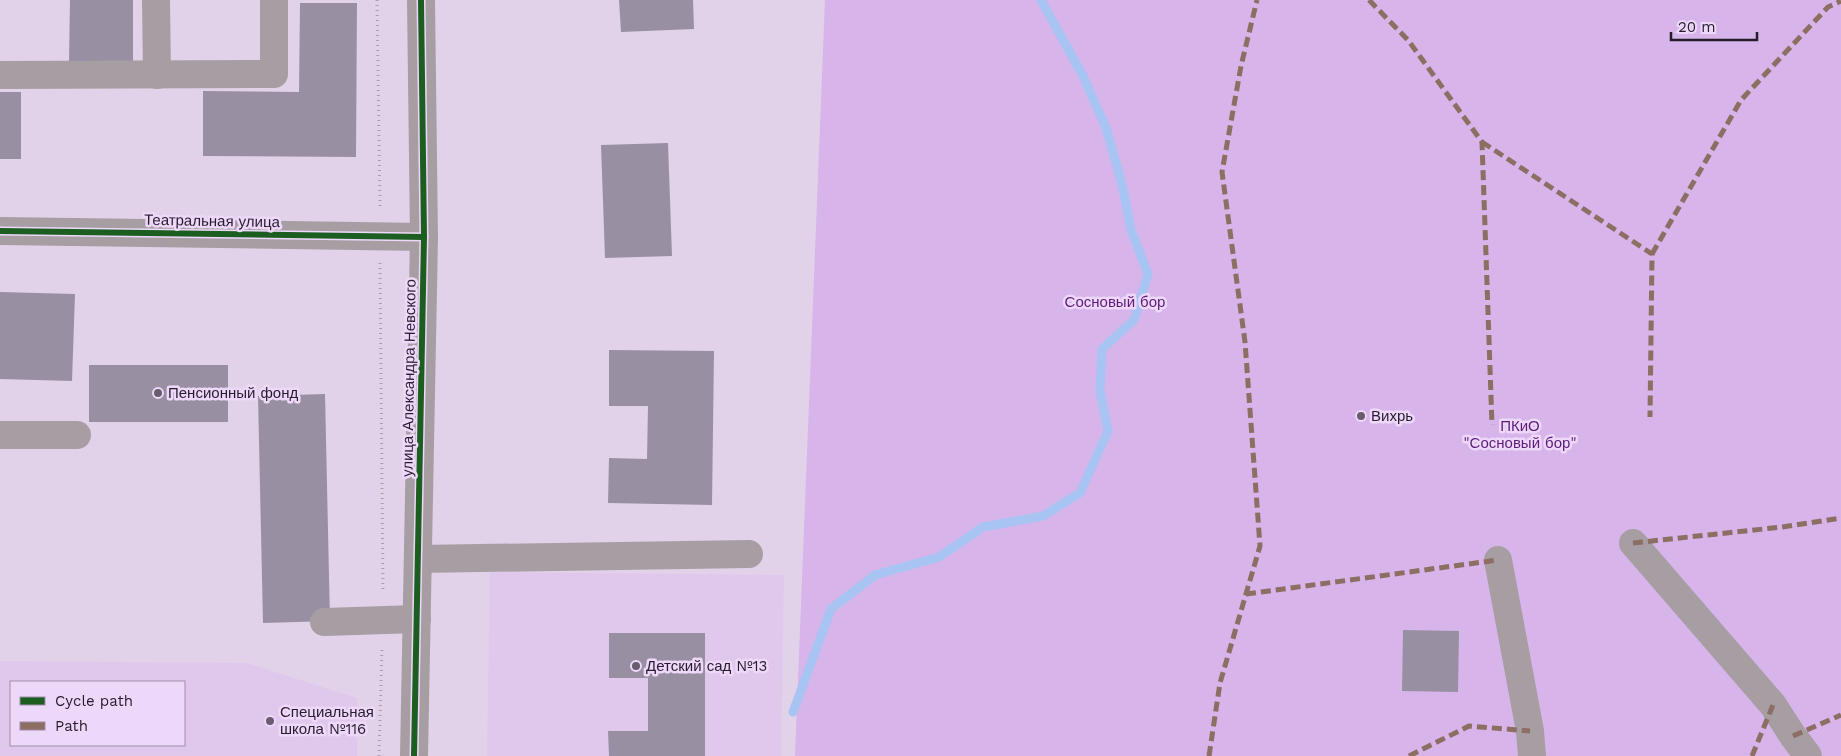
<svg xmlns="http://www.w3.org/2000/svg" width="1841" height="756" font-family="'Work Sans',sans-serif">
	<rect width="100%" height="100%" fill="#e1d2e9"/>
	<!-- built -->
	<g fill="#e0c8ed" fill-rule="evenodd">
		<polygon points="490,572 784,575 781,756 487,756"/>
		<path d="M0 661 247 663 357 698V756H0ZM184 682V745H11V682Z"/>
	</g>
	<!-- green -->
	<polygon fill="#d7b4ea" points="825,0 1841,0 1841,756 795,756"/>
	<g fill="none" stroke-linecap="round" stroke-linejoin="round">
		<!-- stream -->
		<polyline stroke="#a8c4f3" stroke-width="9" points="793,712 831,609 875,575 939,557 983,527 1043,516 1080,493 1108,431 1100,391 1102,349 1134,320 1148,274 1131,230 1122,184 1106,128 1083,76 1041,0"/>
	</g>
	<!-- building -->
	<g fill="#9890a2">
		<polygon points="70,0 133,0 133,62 69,61"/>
		<polygon points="619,0 693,0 694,29 621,32"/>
		<polygon points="300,3 357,3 356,157 203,156 203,91 299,92"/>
		<rect x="0" y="92" width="21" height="67"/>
		<polygon points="668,143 672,256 605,258 601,145"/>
		<polygon points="0,292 75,294 72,381 0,379"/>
		<polygon points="609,350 714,351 712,505 608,503 609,458 647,459 648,406 609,406"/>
		<rect x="89" y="365" width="139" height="57"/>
		<polygon points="325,394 330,621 263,623 258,396"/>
		<polygon points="1403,630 1459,631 1458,692 1402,691"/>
		<polygon points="609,633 705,633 705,756 609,756 608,731 648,731 648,678 609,678"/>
	</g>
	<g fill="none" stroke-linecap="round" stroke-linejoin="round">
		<!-- path -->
		<g stroke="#a89fa8" stroke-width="3" stroke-dasharray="1 4" stroke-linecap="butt">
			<polyline points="377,0 380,209"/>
			<polyline points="380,263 383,592"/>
			<polyline points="379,756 382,648"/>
		</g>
		<!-- minor -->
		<g stroke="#a69ea3" stroke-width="28">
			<polyline points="156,0 157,75"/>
			<polyline points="0,75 274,74 274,0"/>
			<polyline points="0,231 424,237"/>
			<polyline points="0,435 77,435"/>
			<polyline points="1633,543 1773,705 1793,736 1808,756"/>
			<polyline points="418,559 749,554"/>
			<polyline points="1498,560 1530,731 1532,756"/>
			<polyline points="324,622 417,619"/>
			<polyline points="414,756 424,237 421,0"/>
		</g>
		<!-- quiet -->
		<g stroke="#8d6e63" stroke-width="5" stroke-dasharray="10 5" stroke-linecap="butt">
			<polyline points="1369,0 1408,40 1482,142 1492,425"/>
			<polyline points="1482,142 1652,254 1650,417"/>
			<polyline points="1652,254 1741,100 1828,7 1841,1"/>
			<polyline points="1633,543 1782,527 1841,518"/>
			<polyline points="1246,594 1498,560"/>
			<polyline points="1793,736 1841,715"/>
			<polyline points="1209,756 1220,683 1260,546 1245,342 1222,172 1241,66 1257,0"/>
			<polyline points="1409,756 1469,726 1530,731"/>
			<polyline points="1752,756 1773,705"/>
		</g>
		<defs>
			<g id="cycleway">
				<polyline points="0,231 424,237"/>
				<polyline points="414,756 424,237 421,0"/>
			</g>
		</defs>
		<!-- cycleway casing -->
		<use href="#cycleway" stroke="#eed8fa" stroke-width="9"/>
		<!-- cycleway -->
		<use href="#cycleway" stroke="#1b5e20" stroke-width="6"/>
	</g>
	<!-- markers -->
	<g fill="#685c6e" stroke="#eed8fa" stroke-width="2">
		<circle cx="158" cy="393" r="5"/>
		<circle cx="1361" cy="416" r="5"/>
		<circle cx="636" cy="666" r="5"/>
		<circle cx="270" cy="721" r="5"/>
	</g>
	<g text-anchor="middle" stroke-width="5" stroke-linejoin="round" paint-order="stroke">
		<!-- street labels -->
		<g font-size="15" fill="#271c2c" stroke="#eed8fa">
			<text transform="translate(212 221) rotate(1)" y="5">Театральная улица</text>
			<text transform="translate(409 378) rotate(-89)" y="5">улица Александра Невского</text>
		</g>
		<!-- park labels -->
		<g font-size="15" fill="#5d1b78" stroke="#eed8fa">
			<text x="1115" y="307">Сосновый бор</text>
			<text x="1520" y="431">ПКиО<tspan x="1520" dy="17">"Сосновый бор"</tspan></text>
		</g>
		<!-- poi labels -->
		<g font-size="15" fill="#271c2c" stroke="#eed8fa" text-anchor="start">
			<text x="168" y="398">Пенсионный фонд</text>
			<text x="1371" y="421">Вихрь</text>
			<text x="646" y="671">Детский сад №13</text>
			<text x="280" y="717">Специальная<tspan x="280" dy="17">школа №116</tspan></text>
		</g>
	</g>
	<!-- legend -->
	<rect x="10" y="681" width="175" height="65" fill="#eed8fa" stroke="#9e8da8"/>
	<rect x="20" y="697" width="25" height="8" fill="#1b5e20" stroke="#9e8da8"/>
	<text x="55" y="706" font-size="15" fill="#271c2c">Cycle path</text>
	<rect x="20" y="722" width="25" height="8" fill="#8d6e63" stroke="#9e8da8"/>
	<text x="55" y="731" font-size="15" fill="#271c2c">Path</text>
	<!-- scale -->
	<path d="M1671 32v8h86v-8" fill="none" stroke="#271c2c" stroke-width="2.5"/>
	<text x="1678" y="32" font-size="15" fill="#271c2c" stroke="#eed8fa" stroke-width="4" paint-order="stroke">20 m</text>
</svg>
